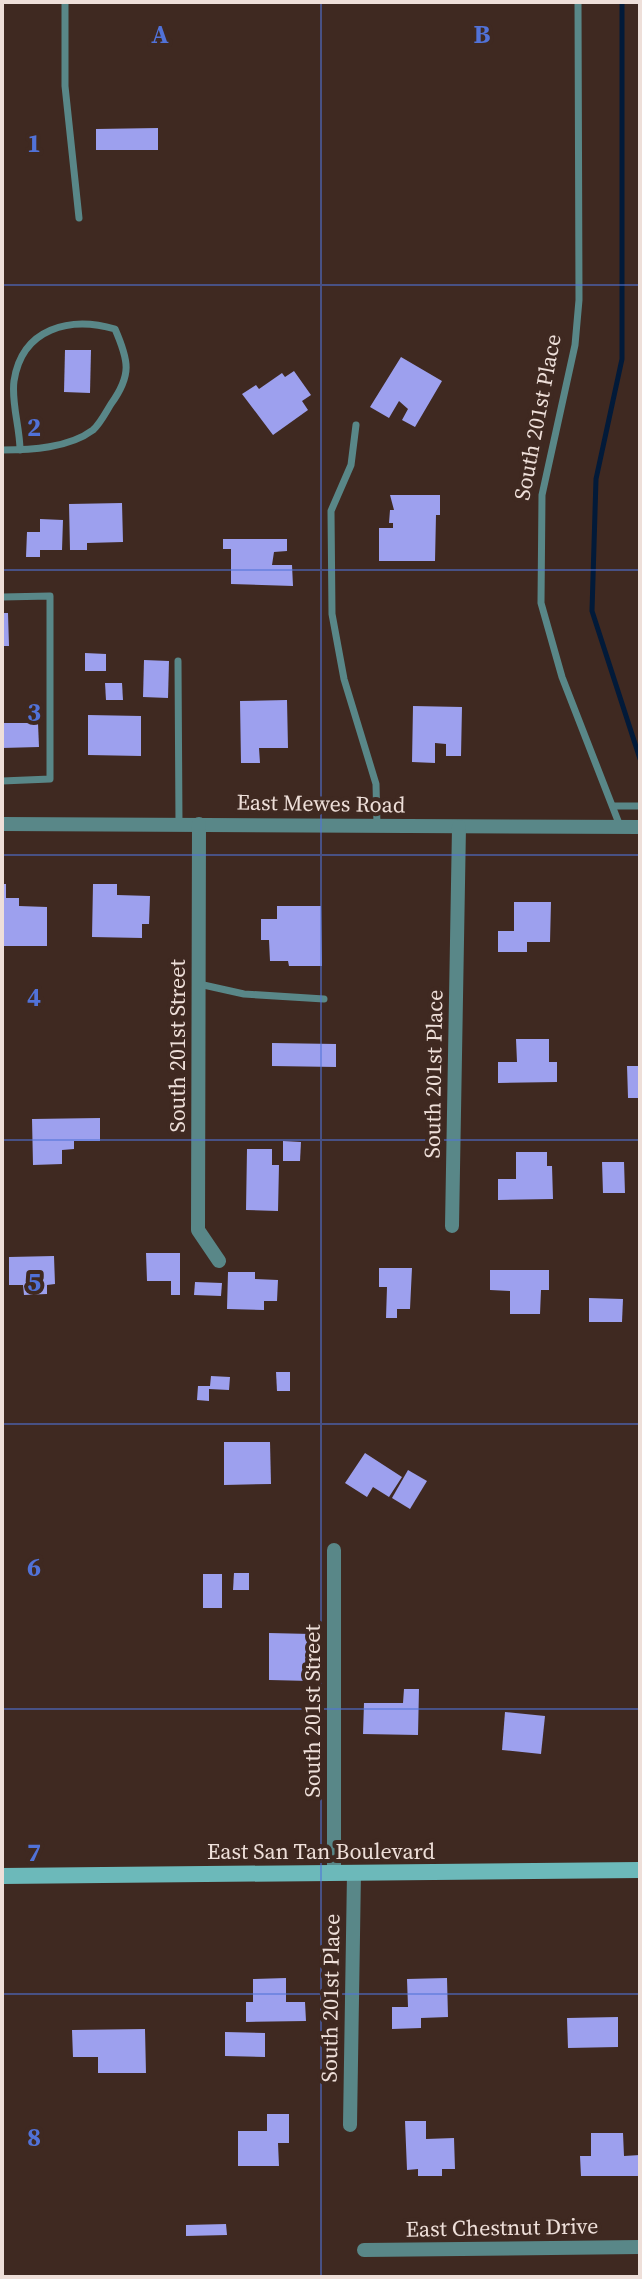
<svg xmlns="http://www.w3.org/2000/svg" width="642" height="2279" font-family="'Source Serif 4',serif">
	<rect width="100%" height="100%" fill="#3f2921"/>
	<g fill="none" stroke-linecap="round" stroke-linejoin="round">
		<!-- stream -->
		<polyline stroke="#021a39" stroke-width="5" points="622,2 622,359 596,479 592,611 640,759"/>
	</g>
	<!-- building -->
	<g fill="#9da0ee">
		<polygon points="158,128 158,150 96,150 96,129"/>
		<polygon points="65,350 91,350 90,393 64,392"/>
		<polygon points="401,357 442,381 415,427 402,420 408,409 399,401 389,418 370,407"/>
		<polygon points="294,371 311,395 302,401 308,410 273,435 242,394 256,385 259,389 282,373 285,377"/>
		<polygon points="390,495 440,495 440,515 436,515 435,561 379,561 379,528 393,528 393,523 389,523 390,510 394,510"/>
		<polygon points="122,503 123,542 87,543 87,550 70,550 69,504"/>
		<polygon points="40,519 63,520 62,550 40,550 40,557 26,557 27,532 40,532"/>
		<polygon points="223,539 287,539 287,551 274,552 272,565 292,565 293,586 231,584 231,549 223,549"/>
		<polygon points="2,613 8,613 9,646 2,646"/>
		<polygon points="85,653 106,654 106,671 85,671"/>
		<polygon points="144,660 169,661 168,698 143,697"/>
		<polygon points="105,683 122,683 123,700 106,700"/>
		<polygon points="287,700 288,748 259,748 260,763 241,763 240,701"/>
		<polygon points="413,706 462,707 461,756 446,756 446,744 435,743 435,763 412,762"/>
		<polygon points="88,715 141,716 141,756 88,755"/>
		<polygon points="2,723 38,723 39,747 2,748"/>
		<polygon points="2,884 6,884 6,898 19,898 19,906 47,907 47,946 2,946"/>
		<polygon points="93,884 117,884 117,895 150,896 149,924 142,924 142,938 92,937"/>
		<polygon points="514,902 551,902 550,942 527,942 527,952 498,952 498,931 514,931"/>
		<polygon points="277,906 321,906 322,966 289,966 288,961 270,961 269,940 261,940 261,919 277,919"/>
		<polygon points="516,1039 549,1039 549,1062 557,1062 557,1082 498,1083 498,1062 517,1062"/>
		<polygon points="272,1043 336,1044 336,1067 272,1066"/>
		<polygon points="627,1066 640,1066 640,1098 628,1098"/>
		<polygon points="100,1118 100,1141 74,1141 74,1149 62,1150 62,1164 33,1165 32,1119"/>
		<polygon points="283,1141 301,1142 300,1161 283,1161"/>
		<polygon points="247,1149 272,1149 272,1165 279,1165 278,1211 246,1210"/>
		<polygon points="516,1152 547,1152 547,1166 552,1166 553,1199 498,1200 498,1179 516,1179"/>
		<polygon points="602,1162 624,1162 625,1193 603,1193"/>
		<polygon points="146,1253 180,1253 180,1295 171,1295 171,1281 147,1281"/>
		<polygon points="54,1256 55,1284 47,1285 47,1294 24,1295 23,1285 9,1285 9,1257"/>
		<polygon points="379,1268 412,1268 410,1309 397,1309 397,1318 386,1318 387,1287 379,1287"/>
		<polygon points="490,1270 549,1270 549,1290 541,1290 540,1314 510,1314 510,1291 490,1290"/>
		<polygon points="228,1272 255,1272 255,1279 278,1280 277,1301 264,1301 264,1310 227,1309"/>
		<polygon points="195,1282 222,1283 221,1296 194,1295"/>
		<polygon points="589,1298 623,1299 622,1322 589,1322"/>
		<polygon points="276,1372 290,1372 290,1391 277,1391"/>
		<polygon points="211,1376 230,1377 229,1390 209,1389 209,1401 197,1400 198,1386 210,1386"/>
		<polygon points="224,1442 270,1442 271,1484 224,1485"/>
		<polygon points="365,1453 402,1477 389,1497 373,1487 367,1497 345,1483"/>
		<polygon points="408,1470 427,1481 410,1509 392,1498"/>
		<polygon points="234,1573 249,1573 249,1590 233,1590"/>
		<rect x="203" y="1574" width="19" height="34"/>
		<polygon points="269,1633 311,1634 311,1681 269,1680"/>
		<polygon points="404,1689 419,1689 418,1735 363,1734 364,1703 403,1703"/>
		<polygon points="505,1712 545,1716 541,1754 502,1750"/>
		<polygon points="286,1978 286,2002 305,2002 306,2021 246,2022 246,2002 253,2002 253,1979"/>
		<polygon points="447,1978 448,2017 421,2018 421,2028 392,2029 392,2007 408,2007 407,1979"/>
		<polygon points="618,2017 618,2047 568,2048 567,2018"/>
		<polygon points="145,2029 146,2073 98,2073 98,2057 73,2057 72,2030"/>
		<polygon points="225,2032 265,2033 265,2057 225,2056"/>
		<polygon points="267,2114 289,2114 289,2143 278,2143 279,2166 238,2166 238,2131 267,2131"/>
		<polygon points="405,2121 426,2121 426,2139 454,2138 455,2169 442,2169 442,2176 418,2176 418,2169 407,2170"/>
		<polygon points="591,2133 623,2133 624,2156 640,2155 640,2176 581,2176 580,2156 591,2156"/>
		<polygon points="226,2224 227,2235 186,2236 186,2225"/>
	</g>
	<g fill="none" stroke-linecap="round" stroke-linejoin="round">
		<!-- lane -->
		<g stroke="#598788" stroke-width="7">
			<polyline points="65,2 65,86 79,218"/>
			<polyline points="578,2 579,300 575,345 542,495 541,603 562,677 620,826"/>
			<polyline points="356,425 351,465 331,511 332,614 344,679 376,784 377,826"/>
			<path d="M2 450C31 450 69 448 93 430 100 424 106 412 111 404 132 375 129 361 115 329 70 316 22 328 14 381 11 402 20 428 20 450"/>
			<polyline points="2,597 50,596 50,779 2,781"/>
			<polyline points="178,661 179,824"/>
			<polyline points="613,806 640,806"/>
			<polyline points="199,984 244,994 324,999"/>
		</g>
		<!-- street -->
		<g stroke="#598788" stroke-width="14">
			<polyline points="2,824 640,827"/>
			<polyline points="199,824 198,1230 219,1261"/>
			<polyline points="452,1226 459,827"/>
			<polyline points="334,1550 334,1873"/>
			<polyline points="350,2125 354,1873"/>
			<polyline points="364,2250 640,2247"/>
		</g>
		<!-- secondary -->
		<polyline stroke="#6cb9ba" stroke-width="16" points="2,1876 640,1870"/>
	</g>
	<!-- grid -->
	<path fill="none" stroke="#5172d8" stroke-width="2" stroke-opacity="0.55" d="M321 2V2277M2 285H640M2 570H640M2 855H640M2 1140H640M2 1424H640M2 1709H640M2 1994H640"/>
	<g text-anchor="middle" stroke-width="8" stroke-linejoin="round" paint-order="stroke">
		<!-- street labels -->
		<g font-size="22" fill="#eedfd9" stroke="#3f2921">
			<text transform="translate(537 417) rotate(-79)" y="8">South 201st Place</text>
			<text transform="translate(321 803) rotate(1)" y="8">East Mewes Road</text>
			<text transform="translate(177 1046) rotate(-90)" y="8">South 201st Street</text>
			<text transform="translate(433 1074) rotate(-89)" y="8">South 201st Place</text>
			<text transform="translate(312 1711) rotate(-90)" y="8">South 201st Street</text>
			<text x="321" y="1859">East San Tan Boulevard</text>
			<text transform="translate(330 1998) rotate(-89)" y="8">South 201st Place</text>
			<text transform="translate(502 2227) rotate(-1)" y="8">East Chestnut Drive</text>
		</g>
	</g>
	<g font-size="26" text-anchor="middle" font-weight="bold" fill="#5172d8" stroke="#3f2921" stroke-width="8" stroke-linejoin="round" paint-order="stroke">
		<text x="160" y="43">A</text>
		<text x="482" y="43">B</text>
		<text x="34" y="152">1</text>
		<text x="34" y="436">2</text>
		<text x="34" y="721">3</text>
		<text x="34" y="1006">4</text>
		<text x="34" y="1291">5</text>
		<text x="34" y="1576">6</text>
		<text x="34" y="1861">7</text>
		<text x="34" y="2146">8</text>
	</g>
	<!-- border -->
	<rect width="642" height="2279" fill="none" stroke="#eedfd9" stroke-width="8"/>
</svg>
